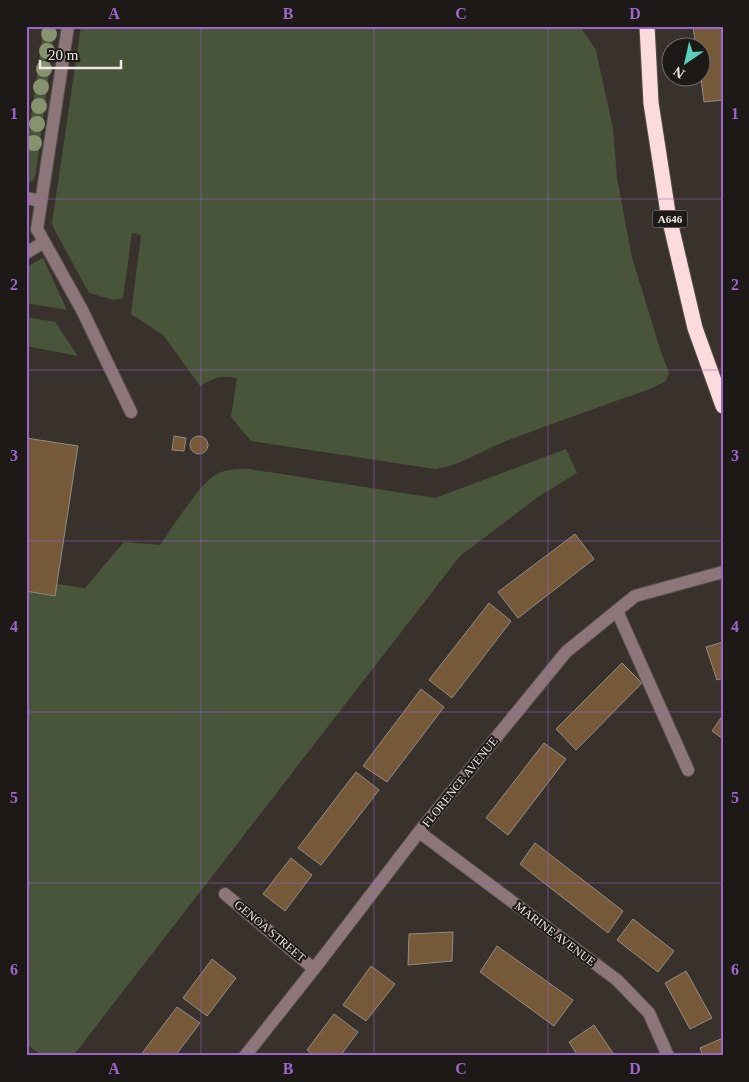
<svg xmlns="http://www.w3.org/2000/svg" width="749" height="1082" font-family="'Times New Roman',serif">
	<rect width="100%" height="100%" fill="#38312c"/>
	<!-- green -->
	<g fill="#48553a">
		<polygon points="44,26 55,26 36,173 33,180 26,185 26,152"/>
		<path d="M81 26H580L596 50 613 129 617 178 632 257 660 349 669 373 666 381 650 389C602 406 554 423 506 441 483 450 460 466 435 469L251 441 231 417 237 378C219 375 215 378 200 386L163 335 131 314 141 235 132 233 123 298 114 300 89 293 54 229 52 223Z"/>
		<polygon points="43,258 67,310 26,303 26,267"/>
		<polygon points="26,317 55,322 78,356 26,346"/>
		<path d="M566 449 577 473 538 497 460 556 73 1056H43L26 1044V591L54 596 57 584 85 588 124 542 160 545C172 528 199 485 215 475 225 469 238 469 249 469L435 498Z"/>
	</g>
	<!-- building -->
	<g fill="#765938" stroke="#938c84">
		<polygon points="693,26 723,26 723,100 704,102 701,78 702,48 696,48"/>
		<polygon points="174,436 186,438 184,451 172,450"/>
		<circle cx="199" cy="445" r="9"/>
		<polygon points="26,438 78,446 55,596 26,591"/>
		<polygon points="575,534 594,559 518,618 498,592"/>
		<polygon points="489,603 511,621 452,698 429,680"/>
		<polygon points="723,642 723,678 717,680 706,647"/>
		<polygon points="622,663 642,683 576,750 556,729"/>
		<polygon points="421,689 444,707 387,782 363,766"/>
		<polygon points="723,715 723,739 712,731"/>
		<polygon points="544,743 566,759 508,835 486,818"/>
		<polygon points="356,772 379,790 321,865 298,848"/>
		<polygon points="535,843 623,911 608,933 520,864"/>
		<polygon points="291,858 312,875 285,911 263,894"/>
		<polygon points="633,919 674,951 658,972 617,940"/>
		<polygon points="453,932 452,961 408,965 409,934"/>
		<polygon points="497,946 573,1000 554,1026 480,972"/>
		<polygon points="212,959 236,978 207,1016 183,998"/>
		<polygon points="371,966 395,984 366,1021 343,1005"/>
		<polygon points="686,971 712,1018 690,1029 665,983"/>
		<polygon points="177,1007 200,1023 175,1056 140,1056"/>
		<polygon points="334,1014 358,1032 340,1056 315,1056 307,1050"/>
		<polygon points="594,1025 615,1056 578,1056 569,1042"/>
		<polygon points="723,1038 723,1056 703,1056 700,1048"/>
	</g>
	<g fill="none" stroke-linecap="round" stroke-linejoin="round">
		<defs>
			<g id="minor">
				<polyline points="68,26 37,229 82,310 131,412"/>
				<polyline points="26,198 41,201"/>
				<polyline points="26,253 44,242"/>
				<polyline points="617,611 688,770"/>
				<polyline points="419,832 617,980 649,1013 668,1056"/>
				<polyline points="225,894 314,969"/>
				<polyline points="245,1056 314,969 419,832 566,652 635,596 723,572"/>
			</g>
			<polyline id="highway" points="647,26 651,103 668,213 695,328 723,406"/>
		</defs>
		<!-- minor casing -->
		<use href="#minor" stroke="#554e4a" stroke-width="14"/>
		<!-- highway casing -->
		<use href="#highway" stroke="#554e4a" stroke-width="17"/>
		<!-- minor -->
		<use href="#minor" stroke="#8c7679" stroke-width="12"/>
		<!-- highway -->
		<use href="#highway" stroke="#fcdbde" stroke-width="15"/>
	</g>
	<!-- trees -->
	<g fill="#86936e">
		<circle cx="49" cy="34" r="8"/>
		<circle cx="47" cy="51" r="8"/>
		<circle cx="44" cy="69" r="8"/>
		<circle cx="41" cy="87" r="8"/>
		<circle cx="39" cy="106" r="8"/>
		<circle cx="37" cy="124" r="8"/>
		<circle cx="34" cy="143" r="8"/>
	</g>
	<!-- grid -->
	<path fill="none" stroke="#9e65cb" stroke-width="1" stroke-opacity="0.55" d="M201 26V1056M374 26V1056M548 26V1056M26 199H723M26 370H723M26 541H723M26 712H723M26 883H723"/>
	<g text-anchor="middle" stroke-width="4" stroke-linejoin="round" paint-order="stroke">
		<!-- shield labels -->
		<rect fill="#1d1917" stroke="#afaba8" stroke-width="1" x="652.5" y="210.5" width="35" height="17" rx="4"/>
		<g font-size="11" font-weight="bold" fill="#eee9e6">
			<text x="670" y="223">A646</text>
		</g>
		<!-- street labels -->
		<g font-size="12" fill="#eee9e6" stroke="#1d1917">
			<text transform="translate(460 782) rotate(-51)" y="4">FLORENCE AVENUE</text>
			<text transform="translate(270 931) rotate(40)" y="4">GENOA STREET</text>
			<text transform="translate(555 934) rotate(37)" y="4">MARINE AVENUE</text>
		</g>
	</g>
	<!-- border -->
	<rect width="749" height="1082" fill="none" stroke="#1d1917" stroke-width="55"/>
	<!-- north arrow -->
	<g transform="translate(686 62) rotate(214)"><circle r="24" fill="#1d1917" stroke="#716c6a"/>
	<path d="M0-4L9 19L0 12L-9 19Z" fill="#5bcebc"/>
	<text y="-8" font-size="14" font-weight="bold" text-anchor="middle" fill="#eee9e6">N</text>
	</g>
	<!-- scale -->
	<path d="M40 60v8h81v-8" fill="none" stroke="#eee9e6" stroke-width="2.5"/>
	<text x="48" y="60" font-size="15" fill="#eee9e6" stroke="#1d1917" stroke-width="4" paint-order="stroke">20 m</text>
	<rect x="28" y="28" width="694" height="1026" fill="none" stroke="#9e65cb" stroke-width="2"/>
	<g font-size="16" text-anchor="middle" font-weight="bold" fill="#9e65cb">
		<text x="114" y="19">A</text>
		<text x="288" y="19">B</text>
		<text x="461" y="19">C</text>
		<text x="635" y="19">D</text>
		<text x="14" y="119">1</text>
		<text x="735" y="119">1</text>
		<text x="14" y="290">2</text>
		<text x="735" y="290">2</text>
		<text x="14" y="461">3</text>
		<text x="735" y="461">3</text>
		<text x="14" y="632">4</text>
		<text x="735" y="632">4</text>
		<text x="14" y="803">5</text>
		<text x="735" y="803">5</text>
		<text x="14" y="975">6</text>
		<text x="735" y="975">6</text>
		<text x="114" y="1074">A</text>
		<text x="288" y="1074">B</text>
		<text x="461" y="1074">C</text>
		<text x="635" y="1074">D</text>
	</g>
</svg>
